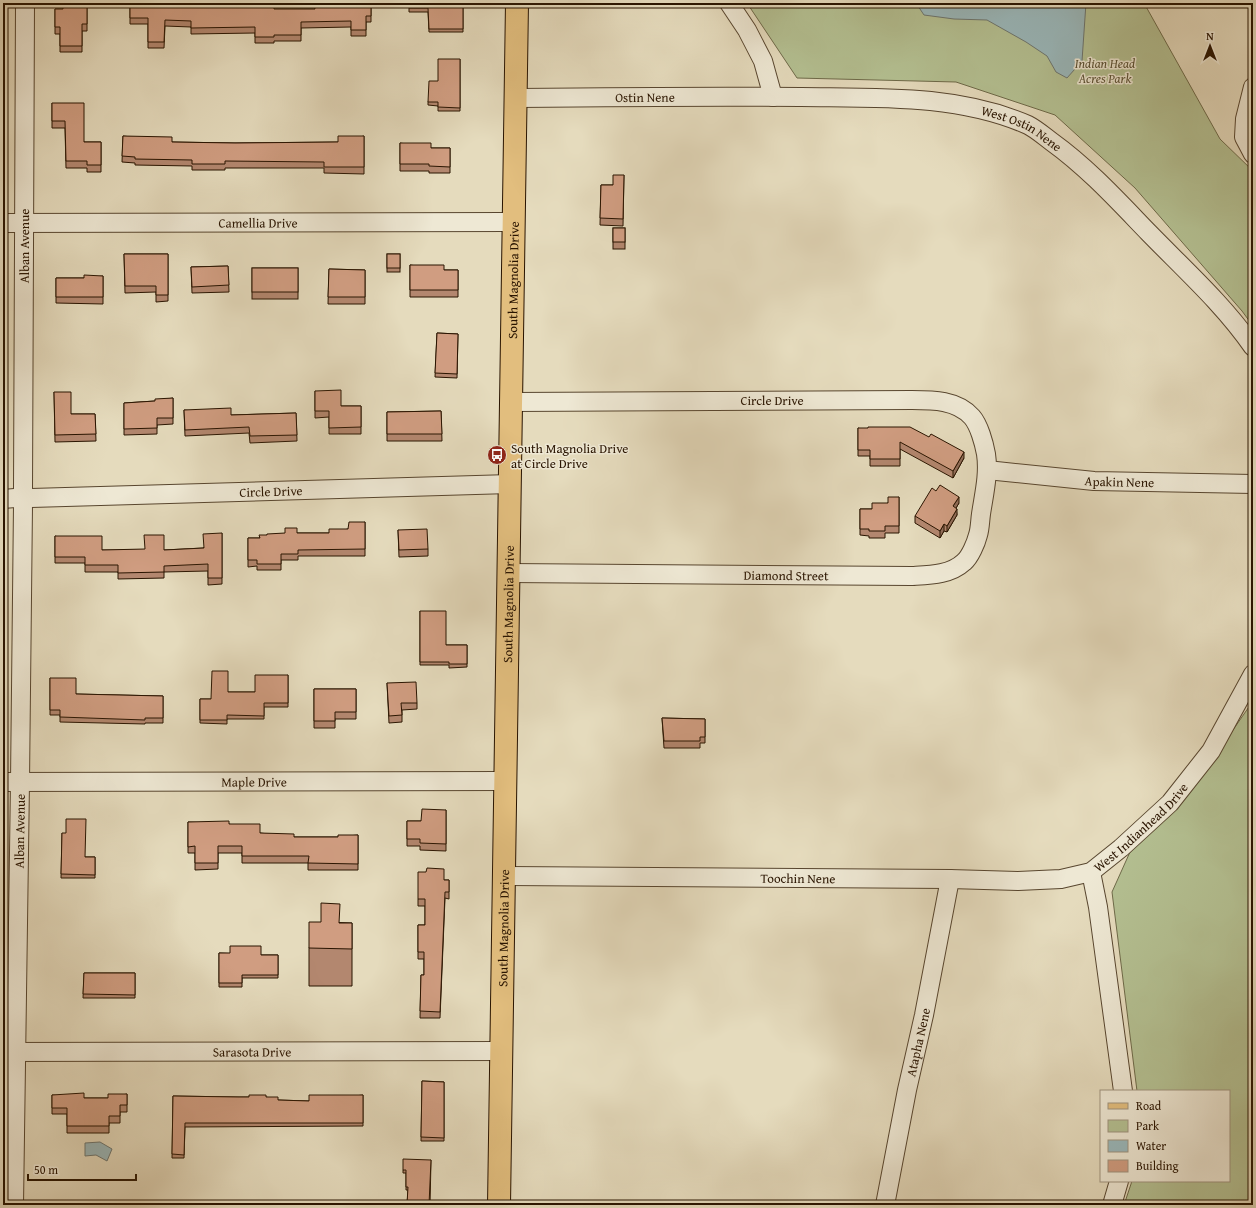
<svg xmlns="http://www.w3.org/2000/svg" width="1256" height="1208" font-family="'Gentium Book Plus',serif">
	<rect width="100%" height="100%" fill="#e5dbbd"/>
	<filter id="stains"><feTurbulence type="fractalNoise" baseFrequency=".005" numOctaves="4"/><feColorMatrix values="0 0 0 0 .2 0 0 0 0 .09 0 0 0 0 .02 0 0 0 .5 -.17"/></filter>
	<radialGradient id="worn" r=".72"><stop offset=".6" stop-color="#630" stop-opacity="0"/><stop offset="1" stop-color="#630" stop-opacity=".3"/></radialGradient>
	<!-- green -->
	<g fill="#b4c092" stroke="#6e6a49">
		<polygon points="747,3 1144,3 1220,139 1253,171 1253,326 1242,311 1135,188 1055,115 956,82 797,78"/>
		<polygon points="1253,701 1253,1205 1124,1205 1132,1181 1229,1181 1229,1091 1137,1091 1112,892 1130,852 1199,779"/>
	</g>
	<!-- water -->
	<g fill="#9ab8bb" stroke="#6d7670">
		<polygon points="916,3 1086,3 1082,61 1067,78 1056,72 1047,56 1026,42 987,20 954,19 924,15"/>
		<polygon points="100,1142 112,1149 107,1161 96,1155 85,1156 85,1143"/>
	</g>
	<g fill="none" stroke-linecap="round" stroke-linejoin="round">
		<defs>
			<g id="minor">
				<polyline points="729,3 747,30 763,61 773,97"/>
				<polyline points="1253,87 1245,119 1244,137 1253,154"/>
				<path id="s1" d="M517 98C611 97 706 96 801 97 877 98 957 94 1028 125 1036 129 1044 136 1052 142 1088 168 1118 201 1149 233 1185 270 1224 305 1253 347"/>
				<path id="s2" d="M3 223 514 222"/>
				<path id="s3" d="M987 470 1094 481 1253 484"/>
				<path id="s4" d="M23 489 25 3"/>
				<path id="s5" d="M31 498 511 484"/>
				<polyline points="3,499 15,498"/>
				<path id="s6" d="M509 573 912 576C930 575 950 575 964 562 970 557 976 543 978 535 980 529 980 521 981 514 984 494 989 474 986 454 984 443 979 425 972 417 957 400 933 400 912 400L512 402"/>
				<path id="s7" d="M3 782 505 781"/>
				<polyline points="1091,872 1098,907 1123,1091"/>
				<path id="s8" d="M504 876 950 879 1018 881 1061 879 1091 872 1121 848 1170 803 1211 751 1253 674"/>
				<path id="s9" d="M3 1052 502 1051"/>
				<path id="s10" d="M14 1205 20 782 23 505"/>
				<path id="s11" d="M885 1205 907 1090 924 1015 950 879"/>
				<polyline points="1112,1205 1119,1181"/>
			</g>
			<g id="major">
				<path id="s12" d="M499 1205 517 3"/>
			</g>
		</defs>
		<!-- minor casing -->
		<use href="#minor" stroke="#58462f" stroke-width="20"/>
		<!-- major casing -->
		<use href="#major" stroke="#291400" stroke-width="24"/>
		<!-- minor -->
		<use href="#minor" stroke="#eee8d4" stroke-width="18"/>
		<!-- major -->
		<use href="#major" stroke="#e2be7e" stroke-width="22"/>
	</g>
	<!-- wall -->
	<g fill="#b3876f" stroke="#291400">
		<polygon points="87,3 87,31 82,31 82,52 60,52 60,34 55,34 55,9 63,9"/>
		<polygon points="130,3 162,4 172,7 274,9 314,9 371,3 371,22 366,22 366,36 351,36 351,27 301,28 301,41 274,41 274,43 255,43 255,33 191,34 191,27 165,26 164,48 148,48 148,24 130,24"/>
		<polygon points="409,3 463,3 463,32 429,32 428,12 409,12"/>
		<polygon points="460,59 460,111 438,111 438,106 428,105 428,102 438,81"/>
		<polygon points="52,103 84,142 101,142 101,172 87,172 87,168 66,168 65,128 52,128"/>
		<polygon points="123,136 172,142 235,143 338,142 364,136 364,174 324,173 324,168 225,168 225,170 192,170 192,166 135,165 135,163 122,162"/>
		<polygon points="400,143 431,148 450,148 450,173 429,173 429,171 400,171"/>
		<polygon points="624,175 623,226 600,225 601,185 613,185"/>
		<rect x="613" y="228" width="12" height="21"/>
		<polygon points="124,254 168,254 168,301 156,302 156,292 125,293"/>
		<rect x="387" y="254" width="13" height="18"/>
		<polygon points="410,265 444,270 458,270 458,297 410,297"/>
		<polygon points="228,266 229,292 192,293 191,267"/>
		<rect x="252" y="268" width="46" height="31"/>
		<polygon points="329,269 365,270 365,304 328,304"/>
		<polygon points="103,276 103,304 56,303 56,278 84,278"/>
		<polygon points="437,333 458,334 457,378 435,377"/>
		<polygon points="315,391 341,406 361,406 361,434 329,434 329,417 315,418"/>
		<polygon points="54,392 71,414 95,414 96,441 55,442"/>
		<polygon points="173,398 173,424 157,425 157,434 124,435 124,403 155,401"/>
		<polygon points="184,410 231,415 296,413 297,441 250,443 249,433 185,436"/>
		<polygon points="441,411 442,441 387,441 387,412"/>
		<polygon points="858,428 964,458 953,478 900,449 900,466 870,466 870,456 858,456"/>
		<polygon points="899,497 899,533 885,533 885,538 869,538 869,536 860,535 860,509 872,509 888,503"/>
		<polygon points="959,503 956,508 957,515 947,532 944,531 940,538 915,523 915,516"/>
		<polygon points="365,522 365,556 298,556 298,560 281,560 281,570 257,570 257,566 248,567 248,538 259,538 267,535 297,533 329,533 348,529"/>
		<polygon points="398,530 428,549 428,556 399,557"/>
		<polygon points="222,533 222,584 208,585 208,571 164,572 164,578 118,579 118,572 85,572 85,563 55,563 55,536 102,550 164,550 203,548"/>
		<polygon points="420,611 446,645 467,645 467,667 449,668 449,665 420,665"/>
		<polygon points="288,675 288,707 264,707 264,719 227,719 227,724 200,723 200,699 211,699 228,692 255,692"/>
		<polygon points="50,678 76,694 163,696 163,723 145,723 145,724 60,722 60,715 50,715"/>
		<polygon points="387,683 417,703 417,709 402,710 402,722 389,723"/>
		<polygon points="314,689 356,689 356,719 335,719 335,728 314,728"/>
		<polygon points="662,718 705,719 705,743 700,743 700,748 664,748"/>
		<polygon points="446,810 446,851 420,850 420,846 407,846 407,821 421,821"/>
		<polygon points="188,822 229,824 260,833 294,837 338,837 358,835 358,870 308,870 308,863 242,863 242,853 218,853 218,869 195,870 195,853 188,853"/>
		<polygon points="62,833 85,857 95,857 95,878 61,878"/>
		<polygon points="444,880 449,880 449,899 445,898 440,1018 420,1018 421,975 424,975 424,959 418,959 418,925 425,925 425,906 418,906 418,899"/>
		<polygon points="321,922 352,923 352,986 309,986 309,948"/>
		<polygon points="219,953 261,955 278,955 278,978 242,978 242,987 219,987"/>
		<polygon points="84,973 135,973 135,998 83,998"/>
		<polygon points="422,1081 444,1082 444,1141 421,1141"/>
		<polygon points="127,1094 127,1112 120,1112 120,1123 109,1123 109,1133 67,1133 67,1114 52,1114 52,1095 84,1098 108,1098"/>
		<polygon points="363,1095 363,1126 185,1127 184,1158 172,1158 173,1096 238,1097 266,1097 278,1100 309,1101"/>
		<polygon points="431,1160 430,1205 407,1205 408,1190 406,1190 406,1173 403,1173 403,1170"/>
	</g>
	<!-- shaded-wall -->
	<g fill="#926e5a" stroke="#291400">
		<polygon points="964,452 964,458 953,478 953,471"/>
		<polygon points="959,497 959,503 953,513 953,506"/>
		<polygon points="957,509 957,515 947,532 947,526"/>
		<polygon points="944,524 944,531 940,538 940,531"/>
	</g>
	<!-- building -->
	<g fill="#d09d81" stroke="#291400">
		<polygon points="63,3 87,3 87,24 82,24 82,46 60,46 60,27 55,27 55,9 63,9"/>
		<polygon points="130,3 162,3 162,4 172,4 172,7 274,6 274,9 315,9 314,3 371,3 371,16 366,16 366,30 351,30 351,21 301,22 301,35 274,35 274,37 255,37 255,27 191,28 191,21 165,20 164,42 148,42 148,18 130,18"/>
		<polygon points="409,3 463,3 463,29 429,29 428,8 409,8"/>
		<polygon points="438,59 460,59 460,108 438,107 438,102 428,102 429,81 438,81"/>
		<polygon points="52,103 84,103 84,142 101,142 101,165 87,165 87,161 66,161 65,121 52,121"/>
		<polygon points="123,136 172,137 172,142 235,143 338,142 338,136 364,136 364,167 324,167 324,162 225,161 225,164 192,164 192,160 135,159 135,157 122,156"/>
		<polygon points="400,143 431,143 431,148 450,148 450,167 429,166 429,164 400,164"/>
		<polygon points="613,175 624,175 623,219 600,218 601,185 613,185"/>
		<rect x="613" y="228" width="12" height="14"/>
		<polygon points="124,254 168,254 168,295 156,295 156,286 125,286"/>
		<rect x="387" y="254" width="13" height="14"/>
		<polygon points="410,265 444,265 444,270 458,270 458,290 410,290"/>
		<polygon points="228,266 229,285 192,287 191,267"/>
		<rect x="252" y="268" width="46" height="24"/>
		<polygon points="329,269 365,270 365,297 328,297"/>
		<polygon points="84,275 103,276 103,297 56,297 56,278 84,278"/>
		<polygon points="437,333 458,334 457,374 435,373"/>
		<polygon points="341,390 341,406 361,406 361,427 329,428 329,411 315,411 315,391"/>
		<polygon points="54,392 71,392 71,414 95,414 96,434 55,435"/>
		<polygon points="173,398 173,418 157,418 157,428 124,429 124,403 155,401 155,399"/>
		<polygon points="231,408 231,415 296,413 297,435 250,436 249,427 185,430 184,410"/>
		<polygon points="441,411 442,434 387,434 387,412"/>
		<polygon points="868,427 910,427 929,437 931,434 964,452 953,471 900,442 900,459 870,459 870,450 858,450 858,428 868,428"/>
		<polygon points="940,485 959,497 953,506 957,509 947,526 944,524 940,531 915,516 932,488 936,491"/>
		<polygon points="888,497 899,497 899,526 885,526 885,531 869,531 869,529 860,529 860,509 872,509 872,503 888,503"/>
		<polygon points="349,522 365,522 365,549 298,550 298,554 281,554 281,564 257,564 257,560 248,560 248,538 260,538 259,535 267,535 267,534 285,533 285,528 297,528 297,533 329,533 329,529 348,529"/>
		<polygon points="427,529 428,549 399,550 398,530"/>
		<polygon points="222,533 222,578 208,578 208,564 164,566 164,572 118,573 118,565 85,565 85,557 55,557 55,536 102,536 102,550 145,549 144,535 164,535 164,550 204,548 203,534"/>
		<polygon points="420,611 446,611 446,645 467,645 467,664 449,664 449,662 420,662"/>
		<polygon points="212,671 228,671 228,692 255,692 255,675 288,675 288,703 264,703 264,716 227,715 227,720 200,720 200,699 211,699"/>
		<polygon points="50,678 76,678 76,694 163,696 163,718 145,718 145,720 60,717 60,710 50,710"/>
		<polygon points="416,682 417,703 401,703 402,715 389,716 387,683"/>
		<polygon points="314,689 356,689 356,712 335,712 335,721 314,721"/>
		<polygon points="662,718 705,719 705,737 700,737 700,741 664,741"/>
		<polygon points="422,809 446,810 446,844 420,843 420,839 407,839 407,821 421,821"/>
		<polygon points="66,819 86,819 85,857 95,857 95,875 61,874 62,833 66,833"/>
		<polygon points="229,821 229,824 260,824 260,833 294,834 294,837 338,837 338,835 358,835 358,864 308,863 309,856 242,856 242,846 218,846 218,863 195,863 195,846 188,847 188,822"/>
		<polygon points="427,868 444,869 444,880 449,880 449,892 445,892 440,1012 420,1011 421,975 424,975 424,952 418,952 418,925 425,925 425,899 418,899 418,872 426,872"/>
		<polygon points="321,903 340,904 339,923 352,923 352,949 309,948 309,922 321,922"/>
		<polygon points="230,946 261,946 261,955 278,955 278,975 242,975 242,983 219,983 219,953 230,953"/>
		<polygon points="84,973 135,973 135,995 83,994"/>
		<polygon points="422,1081 444,1082 444,1138 421,1137"/>
		<polygon points="84,1093 84,1098 108,1098 108,1094 127,1094 127,1105 120,1105 120,1116 109,1116 109,1126 67,1126 67,1108 52,1108 52,1095"/>
		<polygon points="249,1095 266,1095 266,1097 278,1097 278,1100 309,1101 309,1095 363,1095 363,1123 185,1123 184,1155 172,1154 173,1096 238,1097 249,1097"/>
		<polygon points="403,1159 431,1160 429,1205 407,1204 408,1187 406,1187 406,1170 403,1170"/>
	</g>
	<!-- icons -->
	<defs>
		<symbol id="bus-disc" viewBox="-11 -11 22 22"><circle r="9.5" fill="#8f2418" stroke="#eee8d4"/><path d="M-5-6H5V4H4V6H2V4H-2V6H-4V4H-5ZM-3.5-4V0h7V-4ZM-3.5 1.2v1.5H-2V1.2ZM2 1.2v1.5H3.5V1.2Z" fill="#fff"/></symbol>
	</defs>
	<g fill-rule="evenodd">
		<use href="#bus-disc" x="486" y="444" width="22" height="22"/>
	</g>
	<g text-anchor="middle" stroke-width="3" stroke-linejoin="round" paint-order="stroke">
		<!-- park labels -->
		<g font-size="13" font-style="italic" fill="#5a5033" stroke="#eee8d4">
			<text x="1105" y="68">Indian Head<tspan x="1105" dy="15">Acres Park</tspan></text>
		</g>
		<!-- street labels -->
		<g font-size="13" fill="#291400" stroke="#eee8d4">
			<text dy="5" stroke="none"><textPath href="#s1" startOffset="128">Ostin Nene</textPath></text>
			<text dy="5" stroke="none"><textPath href="#s1" startOffset="510">West Ostin Nene</textPath></text>
			<text dy="5" stroke="none"><textPath href="#s2" startOffset="255">Camellia Drive</textPath></text>
			<text dy="5" stroke="none"><textPath href="#s4" startOffset="243">Alban Avenue</textPath></text>
			<text dy="5" stroke="none"><textPath href="#s12" startOffset="925">South Magnolia Drive</textPath></text>
			<text x="772" y="405">Circle Drive</text>
			<text dy="5" stroke="none"><textPath href="#s3" startOffset="133">Apakin Nene</textPath></text>
			<text dy="5" stroke="none"><textPath href="#s5" startOffset="240">Circle Drive</textPath></text>
			<text dy="5" stroke="none"><textPath href="#s6" startOffset="277">Diamond Street</textPath></text>
			<text dy="5" stroke="none"><textPath href="#s12" startOffset="601">South Magnolia Drive</textPath></text>
			<text dy="5" stroke="none"><textPath href="#s7" startOffset="251">Maple Drive</textPath></text>
			<text dy="5" stroke="none"><textPath href="#s8" startOffset="655">West Indianhead Drive</textPath></text>
			<text dy="5" stroke="none"><textPath href="#s10" startOffset="374">Alban Avenue</textPath></text>
			<text dy="5" stroke="none"><textPath href="#s8" startOffset="294">Toochin Nene</textPath></text>
			<text dy="5" stroke="none"><textPath href="#s12" startOffset="277">South Magnolia Drive</textPath></text>
			<text dy="5" stroke="none"><textPath href="#s11" startOffset="166">Atapha Nene</textPath></text>
			<text dy="5" stroke="none"><textPath href="#s9" startOffset="249">Sarasota Drive</textPath></text>
		</g>
		<!-- poi labels -->
		<g font-size="13" fill="#291400" stroke="#eee8d4" text-anchor="start">
			<text x="511" y="453">South Magnolia Drive<tspan x="511" dy="15">at Circle Drive</tspan></text>
		</g>
	</g>
	<!-- margin -->
	<rect width="1256" height="1208" fill="none" stroke="#e5dbbd" stroke-width="16"/>
	<rect x="4" y="4" width="1248" height="1200" fill="none" stroke="#291400" stroke-width="2"/>
	<rect x="8" y="8" width="1240" height="1192" fill="none" stroke="#291400"/>
	<!-- legend -->
	<rect x="1100" y="1090" width="130" height="92" fill="#eee8d4" stroke="#9f937f"/>
	<rect x="1108" y="1103" width="20" height="6" fill="#e2be7e" stroke="#9f937f"/>
	<text x="1136" y="1110" font-size="12" fill="#291400">Road</text>
	<rect x="1108" y="1120" width="20" height="12" fill="#b4c092" stroke="#9f937f"/>
	<text x="1136" y="1130" font-size="12" fill="#291400">Park</text>
	<rect x="1108" y="1140" width="20" height="12" fill="#9ab8bb" stroke="#9f937f"/>
	<text x="1136" y="1150" font-size="12" fill="#291400">Water</text>
	<rect x="1108" y="1160" width="20" height="12" fill="#d09d81" stroke="#9f937f"/>
	<text x="1136" y="1170" font-size="12" fill="#291400">Building</text>
	<!-- north arrow -->
	<g transform="translate(1210 46)" stroke="#eee8d4" stroke-width="3" paint-order="stroke">
	<path d="M0-3L7 15L0 10L-7 15Z" fill="#291400"/>
	<text y="-6" font-size="11" font-weight="bold" text-anchor="middle" fill="#291400">N</text>
	</g>
	<!-- scale -->
	<path d="M28 1174v6h108v-6" fill="none" stroke="#291400" stroke-width="2"/>
	<text x="34" y="1174" font-size="12" fill="#291400" stroke="#eee8d4" stroke-width="3" paint-order="stroke">50 m</text>
	<rect width="100%" height="100%" filter="url(#stains)"/>
	<rect width="100%" height="100%" fill="url(#worn)"/>
</svg>
